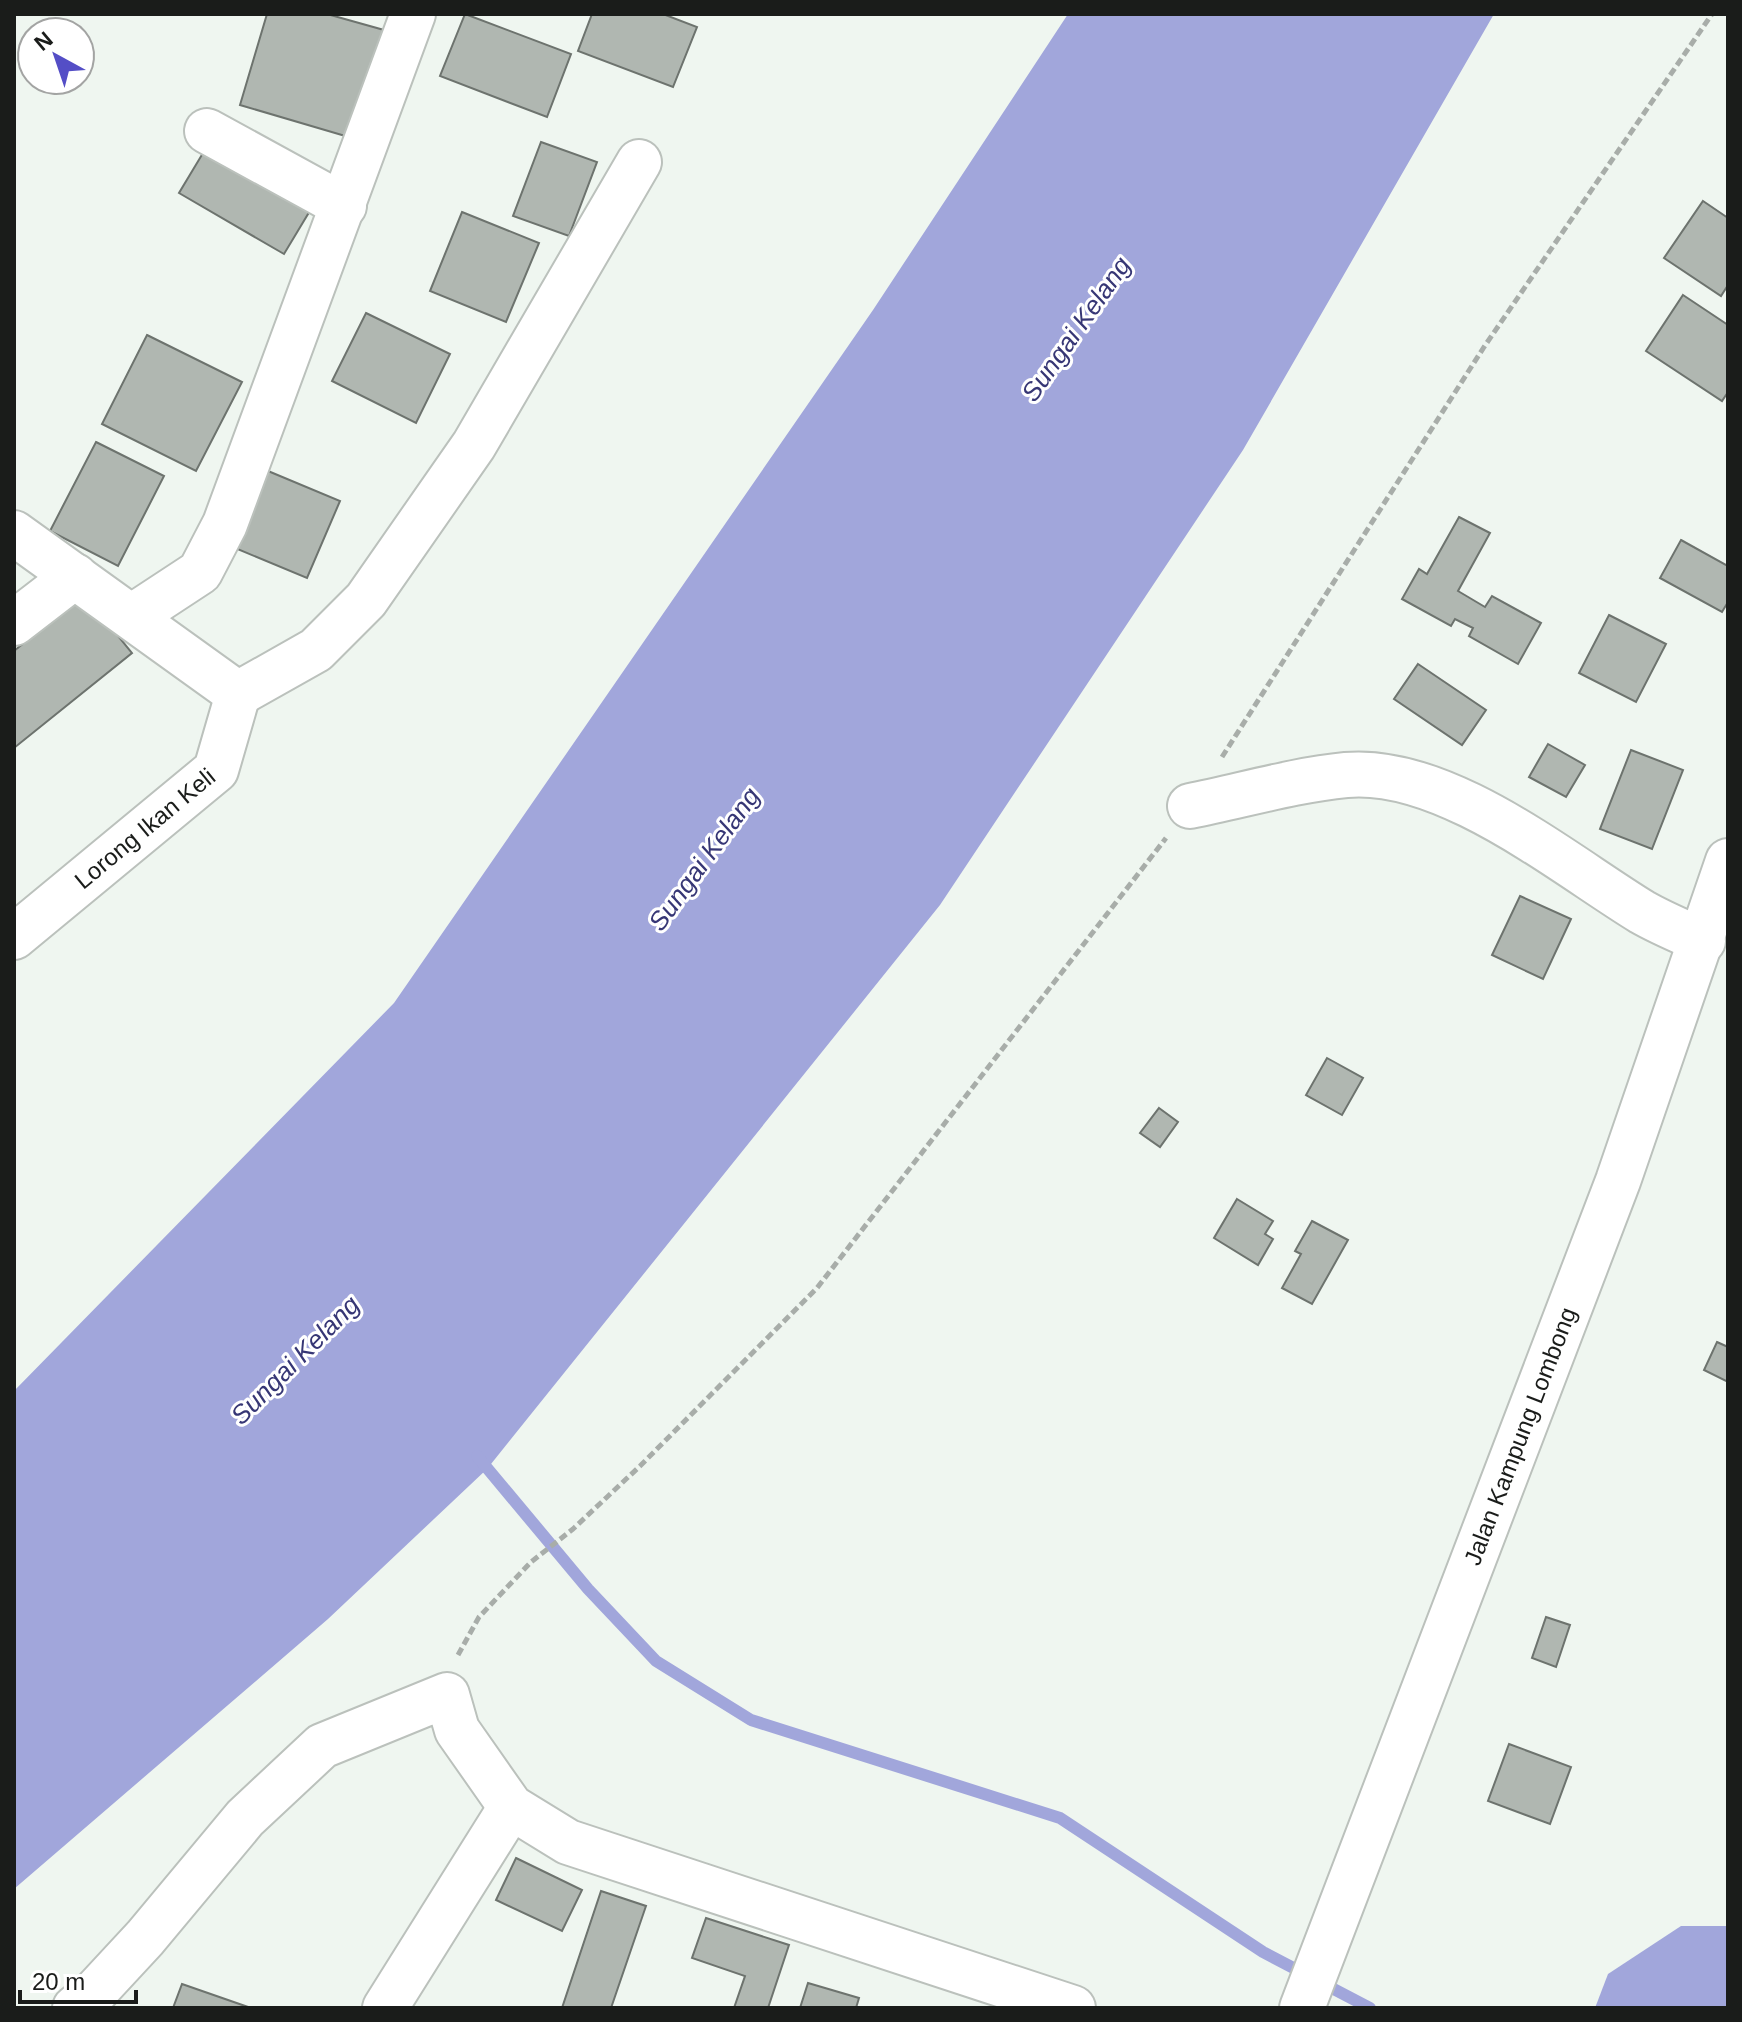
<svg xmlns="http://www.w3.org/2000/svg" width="1742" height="2022" font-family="Arial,sans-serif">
	<rect width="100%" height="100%" fill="#eff6f0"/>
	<!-- water -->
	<g fill="#a1a6db">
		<polygon points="1068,14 1494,14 1243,450 940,905 487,1469 328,1619 14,1889 14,1391 394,1003 873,310"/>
		<polygon points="1681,1926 1728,1926 1728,2008 1595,2008 1608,1974"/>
	</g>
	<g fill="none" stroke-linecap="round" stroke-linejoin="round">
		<!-- stream -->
		<polyline stroke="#a1a6db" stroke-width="12" points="477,1456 588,1589 656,1661 751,1720 1060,1818 1263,1952 1370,2008"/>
	</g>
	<!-- building -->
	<g fill="#b0b7b1" stroke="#6d736e" stroke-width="2">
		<polygon points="267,14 327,14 384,30 352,138 240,105"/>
		<polygon points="465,14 571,54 547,117 440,76"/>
		<polygon points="592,14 663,14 697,27 673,87 578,51"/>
		<polygon points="541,142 597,162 569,236 513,216"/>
		<polygon points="209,143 314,204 284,254 179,193"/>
		<polygon points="1703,201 1728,218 1728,285 1721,296 1664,258"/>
		<polygon points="462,212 539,243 506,322 430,291"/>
		<polygon points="1683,295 1728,325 1728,392 1722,401 1646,351"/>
		<polygon points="366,313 450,354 416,423 332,381"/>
		<polygon points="147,335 242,382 196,471 102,424"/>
		<polygon points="96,442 164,476 118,566 50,531"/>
		<polygon points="268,471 340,501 307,578 235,548"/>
		<polygon points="1459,517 1490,533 1458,591 1485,607 1492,596 1541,623 1518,664 1469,636 1473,628 1455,619 1451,626 1402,599 1419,569 1427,574"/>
		<polygon points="1681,540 1728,566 1728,602 1722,612 1660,578"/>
		<polygon points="84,594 132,653 14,748 14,651"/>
		<polygon points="1609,615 1666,644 1636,702 1579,673"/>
		<polygon points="1418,664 1486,710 1462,745 1394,699"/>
		<polygon points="1548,744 1585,765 1566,797 1529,777"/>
		<polygon points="1631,750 1683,770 1652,849 1600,829"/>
		<polygon points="1520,896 1571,919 1543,979 1492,955"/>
		<polygon points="1327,1058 1363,1078 1342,1115 1306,1095"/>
		<polygon points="1159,1108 1178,1122 1160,1147 1140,1133"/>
		<polygon points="1237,1199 1273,1221 1265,1234 1273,1239 1258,1265 1214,1238"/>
		<polygon points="1312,1221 1348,1240 1312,1304 1282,1288 1301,1254 1295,1251"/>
		<polygon points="1717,1342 1728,1347 1728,1382 1704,1370"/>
		<polygon points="1546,1617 1570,1625 1556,1667 1532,1658"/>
		<polygon points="1509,1744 1571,1767 1550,1824 1488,1801"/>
		<polygon points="516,1858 582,1890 562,1931 496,1900"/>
		<polygon points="601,1891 646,1906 611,2008 562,2008"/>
		<polygon points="706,1918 789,1945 768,2008 734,2008 745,1976 692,1958"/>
		<polygon points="808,1983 859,1998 856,2008 800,2008"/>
		<polygon points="182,1984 251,2008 173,2008"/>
	</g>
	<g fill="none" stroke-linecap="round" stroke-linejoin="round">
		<defs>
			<g id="minor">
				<polyline points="207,131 344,206"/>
				<polyline points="14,533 238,694"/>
				<polyline points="133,616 200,572 225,524 413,14"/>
				<polyline points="14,623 75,576"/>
				<polyline points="238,694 316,650 366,600 474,445 639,162"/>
				<path d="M1190 806C1241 796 1294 780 1346 775 1445 766 1562 863 1642 912 1661 923 1683 932 1703 941"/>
				<path id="s1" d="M14 937 216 770 238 694"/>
				<polyline points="75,2008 94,1993 145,1938 245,1818 322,1746 447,1695 457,1730 511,1807 568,1842 1073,2008"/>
				<polyline points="385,2008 511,1807"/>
				<path id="s2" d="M1302 2008 1618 1181 1728 861"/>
			</g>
		</defs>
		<!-- minor casing -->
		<use href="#minor" stroke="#bbc1bc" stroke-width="48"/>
		<!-- path -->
		<g stroke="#a8ada9" stroke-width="5" stroke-dasharray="8 4" stroke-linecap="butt">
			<polyline points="1222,757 1484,347 1712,14"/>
			<polyline points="458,1655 479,1617 531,1562 573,1529 640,1466 817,1288 1166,838"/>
		</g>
		<!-- minor -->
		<use href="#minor" stroke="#fff" stroke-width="44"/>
	</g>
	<g text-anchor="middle" stroke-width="6" stroke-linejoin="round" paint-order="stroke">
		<!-- street labels -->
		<g font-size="24" fill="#1a1c1a" stroke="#fff">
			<text dy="8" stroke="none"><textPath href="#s1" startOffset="170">Lorong Ikan Keli</textPath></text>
			<text dy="8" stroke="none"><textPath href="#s2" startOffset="612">Jalan Kampung Lombong</textPath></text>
		</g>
		<!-- water labels -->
		<g font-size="26" font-style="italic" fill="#363675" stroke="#fff">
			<text transform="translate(1076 329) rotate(-55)" y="9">Sungai Kelang</text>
			<text transform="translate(704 859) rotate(-54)" y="9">Sungai Kelang</text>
			<text transform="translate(295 1360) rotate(-45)" y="9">Sungai Kelang</text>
		</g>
	</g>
	<!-- border -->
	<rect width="1742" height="2022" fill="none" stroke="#1a1c1a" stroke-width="32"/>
	<!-- north arrow -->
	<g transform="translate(56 56) rotate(320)"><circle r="38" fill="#ffffff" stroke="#a3a4a3" stroke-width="2"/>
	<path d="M0-6L14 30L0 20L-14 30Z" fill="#544ec6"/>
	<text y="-12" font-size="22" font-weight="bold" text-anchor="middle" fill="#1a1c1a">N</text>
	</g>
	<!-- scale -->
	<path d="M20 1990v12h116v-12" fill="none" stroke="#1a1c1a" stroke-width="4"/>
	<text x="32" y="1990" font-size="24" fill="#1a1c1a" stroke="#ffffff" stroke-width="6" paint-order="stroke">20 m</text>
</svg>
